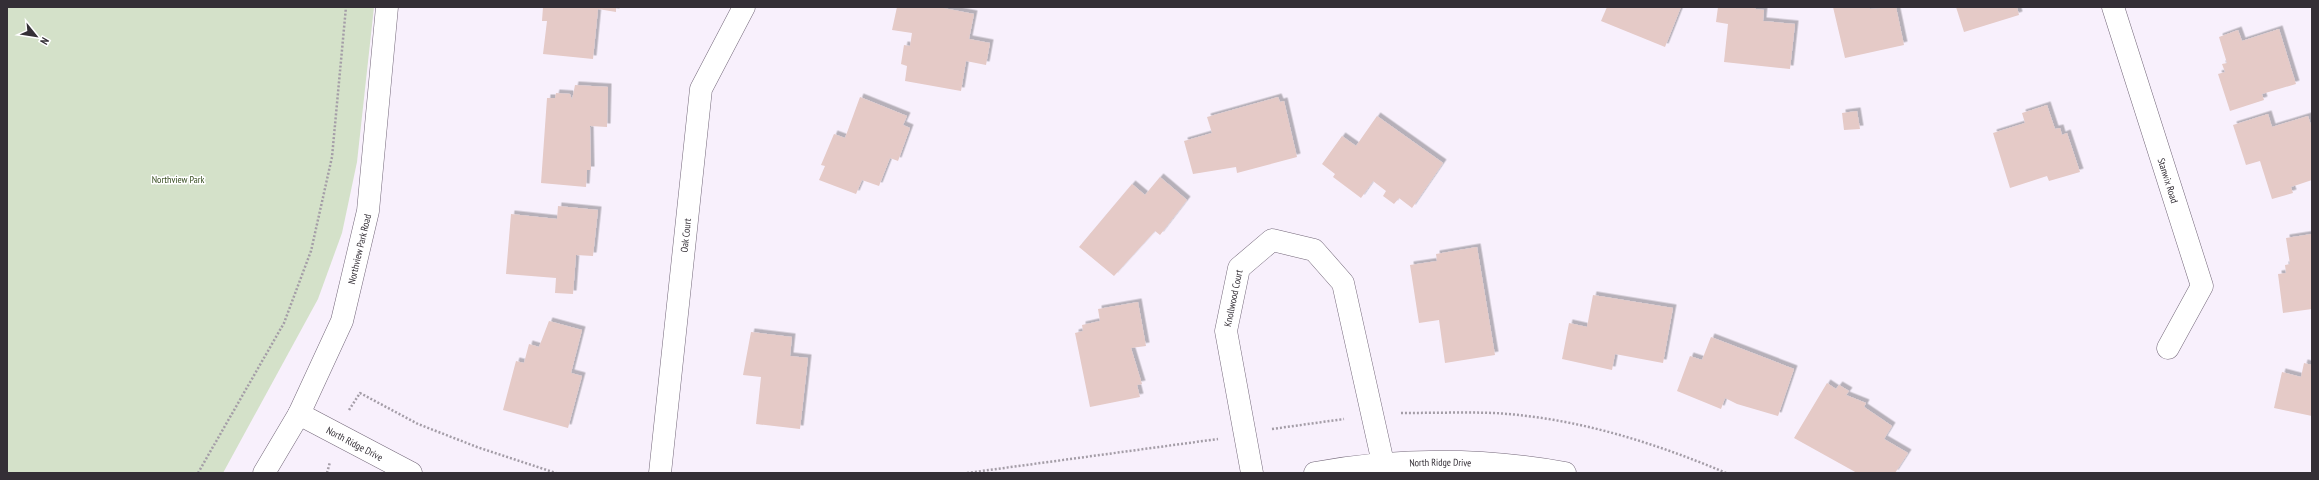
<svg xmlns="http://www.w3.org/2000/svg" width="2319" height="480" font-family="'PT Sans Narrow',sans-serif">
	<defs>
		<filter id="shadow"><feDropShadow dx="3.5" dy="-3.5" stdDeviation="0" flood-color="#0004"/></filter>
	</defs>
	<rect width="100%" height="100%" fill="#f8f0fc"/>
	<!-- green -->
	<polygon fill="#d4e1c9" points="7,7 374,7 357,162 342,233 318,299 223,473 7,473"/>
	<!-- building -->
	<g fill="#e5cac7" filter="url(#shadow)">
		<polygon points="543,7 616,7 616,12 598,9 593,59 543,54 547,21 542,21"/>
		<polygon points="897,7 938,7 974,14 969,39 990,43 986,65 966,61 961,91 905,81 907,66 901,64 904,45 910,46 912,33 892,30"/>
		<polygon points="1607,7 1681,7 1665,47 1601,21"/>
		<polygon points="1718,7 1756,7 1755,9 1764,10 1763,21 1795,24 1790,69 1724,62 1728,24 1716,22"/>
		<polygon points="1833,7 1869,7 1870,9 1896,7 1904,45 1845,58"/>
		<polygon points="1956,7 2017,7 2019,15 1964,32"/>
		<polygon points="2279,29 2296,84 2262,94 2264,100 2230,111 2218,74 2225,72 2222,64 2227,63 2219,37 2238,30 2242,41"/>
		<polygon points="575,85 608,87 607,127 590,126 591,170 587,170 586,187 541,183 547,98 555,98 556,93 570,94 572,100"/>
		<polygon points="860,97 907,116 903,125 910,128 898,161 890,158 879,186 862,180 856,194 819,180 825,166 821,165 834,134 845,138"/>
		<polygon points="1278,97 1280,102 1284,101 1297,157 1237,173 1236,167 1193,174 1184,141 1212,133 1207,117"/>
		<polygon points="2047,105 2055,129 2060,128 2062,135 2067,133 2080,172 2049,181 2047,176 2010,188 1993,133 2025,123 2022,113"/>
		<polygon points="1857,111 1860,129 1844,130 1842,113"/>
		<polygon points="2268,114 2272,127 2308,116 2312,128 2312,180 2291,187 2293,193 2272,199 2260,161 2246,165 2233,125"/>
		<polygon points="1377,116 1443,163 1412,208 1399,198 1394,204 1383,196 1386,191 1373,181 1361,198 1333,177 1335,174 1322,164 1342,136 1356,146"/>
		<polygon points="1160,177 1187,200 1160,235 1155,231 1114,276 1079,247 1132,184 1145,195"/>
		<polygon points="558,206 598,210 593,256 576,255 573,294 555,293 556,278 506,274 511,214 557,219"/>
		<polygon points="2312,234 2312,309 2283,313 2278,274 2286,273 2285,265 2290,264 2286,238"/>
		<polygon points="1477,247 1495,355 1445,363 1439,320 1419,323 1410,265 1437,261 1436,254"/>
		<polygon points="1593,295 1673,308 1663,363 1615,354 1612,370 1562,359 1569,323 1587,327"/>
		<polygon points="1138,302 1146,346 1131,348 1142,384 1137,385 1140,397 1090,407 1075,333 1083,331 1082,325 1100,321 1098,309"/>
		<polygon points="549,321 582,330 571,373 582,376 568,428 503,410 516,361 524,363 529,344 539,347"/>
		<polygon points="751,332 792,337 790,356 808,358 800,429 756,424 761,377 743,375"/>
		<polygon points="1711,337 1794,369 1778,416 1737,404 1725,398 1721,409 1677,391 1690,356 1702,360"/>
		<polygon points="2304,363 2312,365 2312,416 2274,408 2282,372 2301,377"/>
		<polygon points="1827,383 1836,389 1839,385 1849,391 1846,395 1866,403 1864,407 1892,426 1884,439 1908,453 1895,473 1857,473 1794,438"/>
	</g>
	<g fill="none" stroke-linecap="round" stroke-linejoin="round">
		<defs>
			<g id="street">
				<path id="s1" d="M2113 7 2202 286 2168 348"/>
				<path id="s2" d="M299 414 411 473"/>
				<path id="s3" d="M660 473 701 89 744 7"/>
				<path id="s4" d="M1252 473 1226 331 1239 268 1272 240 1314 250 1343 283 1383 463"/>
				<path id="s5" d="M1315 473C1399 458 1481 458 1565 473"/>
			</g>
			<g id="secondary">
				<path id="s6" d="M264 473 299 414 342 321 368 211 387 7"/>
			</g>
		</defs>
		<!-- street casing -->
		<use href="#street" stroke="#736779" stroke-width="23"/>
		<!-- secondary casing -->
		<use href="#secondary" stroke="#736779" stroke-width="23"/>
		<!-- path -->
		<g stroke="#a49da7" stroke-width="2.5" stroke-dasharray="2 2" stroke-linecap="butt">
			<polyline points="349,410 360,393 418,424 477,447 556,473"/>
			<path d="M1401 413C1432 413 1464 412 1495 413 1576 418 1653 442 1726 473"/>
			<polyline points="1272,429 1344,419"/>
			<polyline points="198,473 284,323 311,251 332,157 346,7"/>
			<polyline points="327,473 330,462"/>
			<polyline points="967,473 1218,439"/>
		</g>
		<!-- street -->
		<use href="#street" stroke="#fff" stroke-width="22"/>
		<!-- secondary -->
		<use href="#secondary" stroke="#fff" stroke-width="22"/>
	</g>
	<g text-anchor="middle" stroke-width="3" stroke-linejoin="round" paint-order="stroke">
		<!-- park labels -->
		<g font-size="10" fill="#374d20" stroke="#fff">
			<text x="178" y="183">Northview Park</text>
		</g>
		<!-- street labels -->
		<g font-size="10" fill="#342f36" stroke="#fff">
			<text dy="4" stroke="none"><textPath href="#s1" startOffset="182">Stanwix Road</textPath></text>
			<text dy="4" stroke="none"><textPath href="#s3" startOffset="239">Oak Court</textPath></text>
			<text dy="4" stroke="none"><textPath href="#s6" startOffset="245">Northview Park Road</textPath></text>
			<text dy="4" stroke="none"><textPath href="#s4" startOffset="178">Knollwood Court</textPath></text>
			<text dy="4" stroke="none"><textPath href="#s2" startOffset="63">North Ridge Drive</textPath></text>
			<text dy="4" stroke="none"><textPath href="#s5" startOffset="126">North Ridge Drive</textPath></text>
		</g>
	</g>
	<!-- border -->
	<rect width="2319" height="480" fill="none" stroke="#342f36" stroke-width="16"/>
	<!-- north arrow -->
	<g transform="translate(36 36) rotate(120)" stroke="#ffffff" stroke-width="3" paint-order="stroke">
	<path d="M0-3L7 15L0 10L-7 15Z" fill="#342f36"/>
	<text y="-6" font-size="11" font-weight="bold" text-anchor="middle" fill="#342f36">N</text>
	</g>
</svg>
